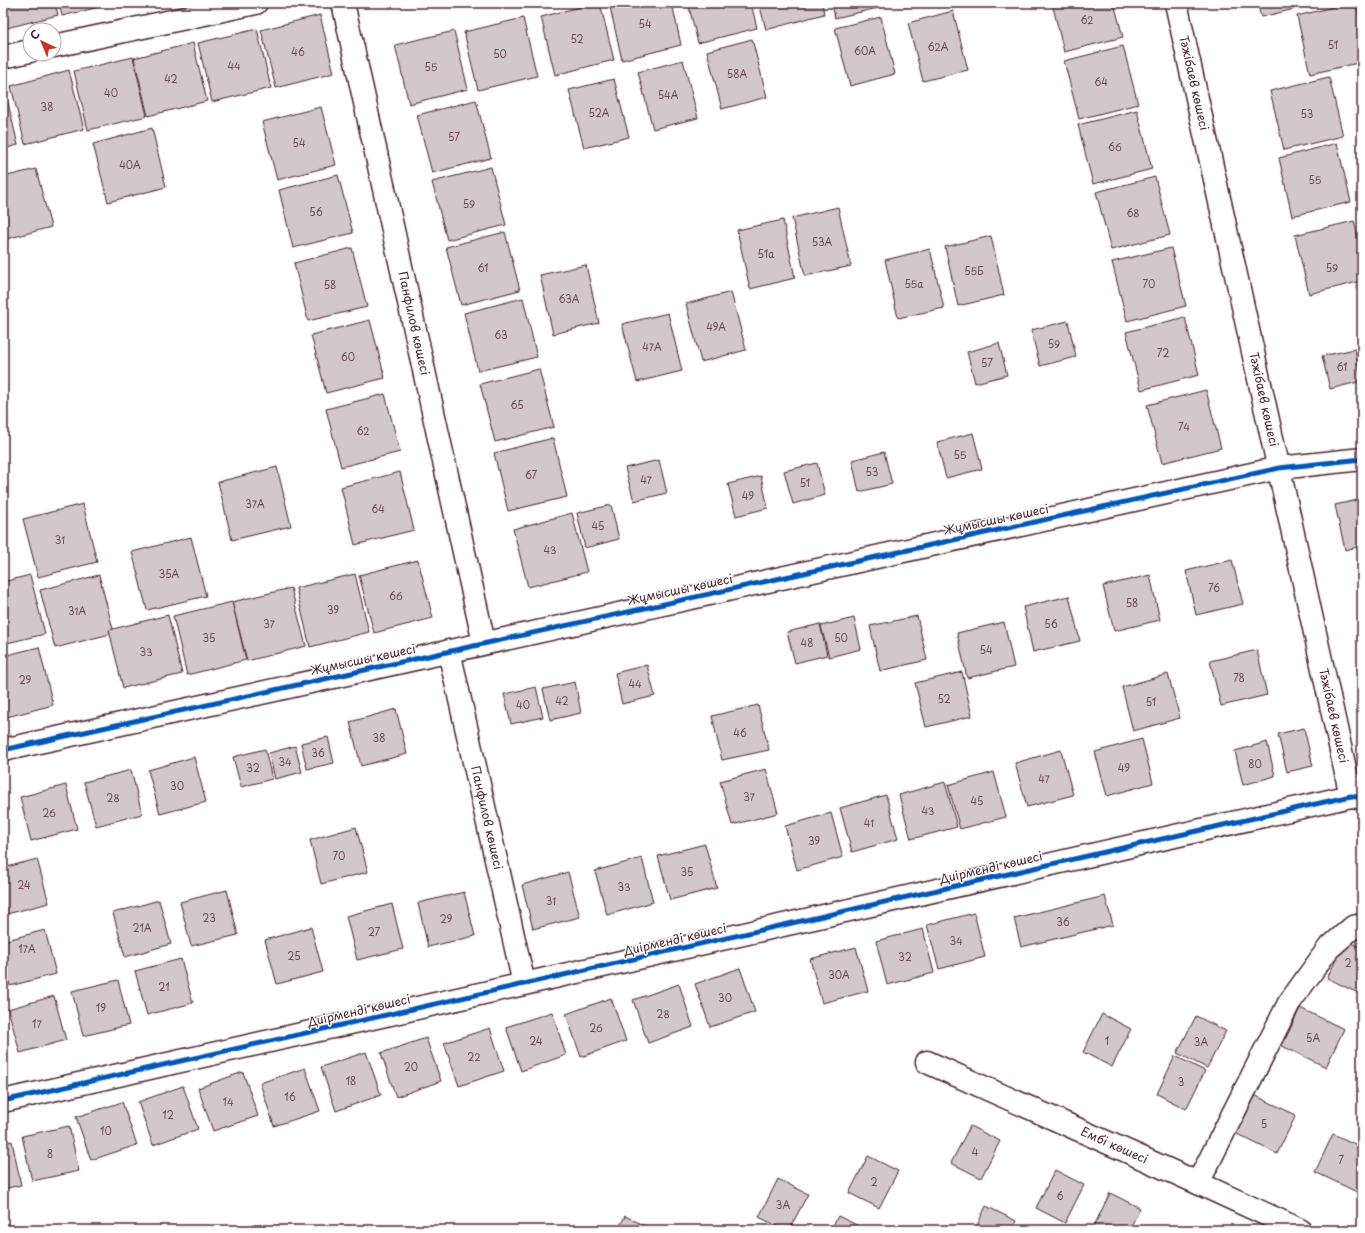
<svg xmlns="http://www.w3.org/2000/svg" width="1365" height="1233" font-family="'Playpen Sans',sans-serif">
	<rect width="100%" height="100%" fill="#fff"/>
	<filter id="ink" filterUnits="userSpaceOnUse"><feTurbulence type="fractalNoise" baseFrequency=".025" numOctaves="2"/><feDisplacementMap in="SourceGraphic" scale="8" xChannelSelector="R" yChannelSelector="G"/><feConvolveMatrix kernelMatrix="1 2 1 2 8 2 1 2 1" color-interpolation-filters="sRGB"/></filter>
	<g filter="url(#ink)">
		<!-- building -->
		<g fill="#d2c7cb" stroke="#4a1f2b">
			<polygon points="3,3 55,3 58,15 3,29"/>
			<polygon points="59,3 116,3 62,16"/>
			<polygon points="595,3 600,3 614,60 555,75 541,17"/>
			<polygon points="609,3 672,3 681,45 622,60"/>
			<polygon points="688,3 751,3 757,28 698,43"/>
			<polygon points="759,3 822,3 824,14 766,30"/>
			<polygon points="832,3 894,3 895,4 835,18"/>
			<polygon points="904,3 921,3 905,7"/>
			<polygon points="1052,3 1114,3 1123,37 1064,52"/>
			<polygon points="1257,3 1320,3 1261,17"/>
			<polygon points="1349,3 1356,3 1362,28 1362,62 1310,74 1297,16"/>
			<polygon points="953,11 968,70 923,81 908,23"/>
			<polygon points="320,15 334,73 276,88 261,30"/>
			<polygon points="881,17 895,74 850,86 835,28"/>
			<polygon points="523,18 537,76 478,90 464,32"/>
			<polygon points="257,29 271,88 212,102 198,43"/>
			<polygon points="454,31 468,89 409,104 395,45"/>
			<polygon points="752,39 767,97 722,109 707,51"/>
			<polygon points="193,43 207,101 148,116 134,58"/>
			<polygon points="1123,46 1138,104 1079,119 1064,61"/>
			<polygon points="133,57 147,116 88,130 74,71"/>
			<polygon points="683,60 698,118 653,129 638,72"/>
			<polygon points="69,70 84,129 25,144 11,86"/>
			<polygon points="1329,77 1343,136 1284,150 1270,91"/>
			<polygon points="614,79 629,137 584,148 569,90"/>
			<polygon points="4,86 18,145 3,149 3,87"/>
			<polygon points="476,100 491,158 432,173 417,115"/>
			<polygon points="321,107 336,165 277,180 262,122"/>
			<polygon points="1137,110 1152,169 1093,184 1078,125"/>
			<polygon points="152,128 166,187 108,202 93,144"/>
			<polygon points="1337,143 1351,202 1292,216 1279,158"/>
			<polygon points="491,167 506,225 447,240 432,182"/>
			<polygon points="36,169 51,227 3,240 3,177"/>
			<polygon points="338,175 353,233 293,248 279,190"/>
			<polygon points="1155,177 1170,235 1111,250 1096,192"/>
			<polygon points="838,207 851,266 805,276 792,218"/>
			<polygon points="783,220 795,278 750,289 737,230"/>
			<polygon points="1354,221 1362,254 1362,281 1309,294 1295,235"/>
			<polygon points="505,232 520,290 461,305 446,247"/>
			<polygon points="991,236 1004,295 958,306 945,247"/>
			<polygon points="352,248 367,307 308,321 294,263"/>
			<polygon points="1171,248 1186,306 1127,321 1112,262"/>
			<polygon points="930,249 944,308 898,318 885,260"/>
			<polygon points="586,265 599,323 553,334 540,275"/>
			<polygon points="731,292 746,350 701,362 686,304"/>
			<polygon points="523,298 537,357 478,371 464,313"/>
			<polygon points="668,313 682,371 637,382 622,324"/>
			<polygon points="1185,317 1199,375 1141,390 1126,332"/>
			<polygon points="370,320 385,378 326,393 311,335"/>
			<polygon points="1068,321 1076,357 1040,366 1031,330"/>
			<polygon points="999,343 1007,375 975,383 967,352"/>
			<polygon points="1355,349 1362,381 1330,389 1322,356"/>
			<polygon points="539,369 554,427 495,442 480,384"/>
			<polygon points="1206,390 1221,448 1162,463 1147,405"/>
			<polygon points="385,394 400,452 341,467 326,409"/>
			<polygon points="973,433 982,469 946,478 937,442"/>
			<polygon points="553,438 567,497 508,511 494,453"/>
			<polygon points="884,452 892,484 859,492 852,460"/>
			<polygon points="659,460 667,493 634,501 625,468"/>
			<polygon points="817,463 825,495 793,504 784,471"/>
			<polygon points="277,467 291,526 232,540 218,482"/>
			<polygon points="400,472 414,530 355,545 341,487"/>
			<polygon points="761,476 768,508 736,516 728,484"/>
			<polygon points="1362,499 1362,546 1345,550 1335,505"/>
			<polygon points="83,504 97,562 38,577 23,519"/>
			<polygon points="611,505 619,539 585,548 577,513"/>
			<polygon points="572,513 587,572 528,587 513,529"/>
			<polygon points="191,537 206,596 147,610 132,552"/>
			<polygon points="418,560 433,618 374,633 359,575"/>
			<polygon points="1232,560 1243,604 1196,615 1186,571"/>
			<polygon points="355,574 369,632 310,647 296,588"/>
			<polygon points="30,575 45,634 3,644 3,582"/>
			<polygon points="99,575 114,633 55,648 40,590"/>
			<polygon points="1150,575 1160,620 1114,631 1103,586"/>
			<polygon points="291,588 306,646 247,661 232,602"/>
			<polygon points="1069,596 1080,641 1033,652 1023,607"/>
			<polygon points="232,602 246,660 187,675 173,616"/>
			<polygon points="168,615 182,674 123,688 109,630"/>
			<polygon points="917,616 927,660 880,671 870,626"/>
			<polygon points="854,618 861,649 829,657 821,626"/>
			<polygon points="1004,622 1014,667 967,678 957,633"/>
			<polygon points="820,624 827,655 795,663 787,632"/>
			<polygon points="39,647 53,705 3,718 3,656"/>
			<polygon points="1257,650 1267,695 1221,706 1210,661"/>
			<polygon points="647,665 655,696 622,704 615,673"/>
			<polygon points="962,672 972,716 926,727 915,683"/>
			<polygon points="1168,674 1180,718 1133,731 1122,687"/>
			<polygon points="575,682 581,713 550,720 543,689"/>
			<polygon points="536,687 543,717 511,724 504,694"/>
			<polygon points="758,705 769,750 722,760 712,716"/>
			<polygon points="396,709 407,754 361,766 350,722"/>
			<polygon points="1304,728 1313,766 1287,772 1278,734"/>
			<polygon points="328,737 334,763 307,769 301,743"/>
			<polygon points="1142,739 1153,783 1107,796 1095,752"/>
			<polygon points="1267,742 1275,776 1243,785 1235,751"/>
			<polygon points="295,746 302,772 275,779 269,753"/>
			<polygon points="265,749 272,779 241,787 233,757"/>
			<polygon points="1061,750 1073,795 1027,807 1015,763"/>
			<polygon points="194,757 206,802 160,814 148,770"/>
			<polygon points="766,769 778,813 732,825 720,781"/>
			<polygon points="131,770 142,814 96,826 84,782"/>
			<polygon points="994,772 1006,817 960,829 948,785"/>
			<polygon points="945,782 957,827 911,839 899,795"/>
			<polygon points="66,785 77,829 31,841 20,797"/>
			<polygon points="886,795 898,839 852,852 840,808"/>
			<polygon points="831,813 843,857 797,870 785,826"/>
			<polygon points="356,827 368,872 321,884 310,840"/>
			<polygon points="705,844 717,888 670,900 658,856"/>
			<polygon points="642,858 653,902 607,915 595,871"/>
			<polygon points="37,859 49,903 3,915 3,868"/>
			<polygon points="568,872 580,917 533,929 522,885"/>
			<polygon points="227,890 238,935 191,946 180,902"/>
			<polygon points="464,892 475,936 428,947 418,903"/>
			<polygon points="1105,896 1113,925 1021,947 1014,918"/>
			<polygon points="159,900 171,944 125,957 113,913"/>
			<polygon points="392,904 403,949 357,960 346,916"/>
			<polygon points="974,913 985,957 939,969 927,925"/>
			<polygon points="311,927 323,972 277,984 265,940"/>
			<polygon points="923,929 934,973 887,985 876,941"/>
			<polygon points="45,930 56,974 10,986 3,958 3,941"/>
			<polygon points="1346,940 1362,948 1362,995 1327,978"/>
			<polygon points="856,947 868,991 822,1003 810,959"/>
			<polygon points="181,959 193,1003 147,1015 135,971"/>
			<polygon points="740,968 755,1012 710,1027 695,984"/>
			<polygon points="118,980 129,1025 83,1036 72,991"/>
			<polygon points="679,984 693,1027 648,1043 633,1000"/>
			<polygon points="54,996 66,1040 20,1053 8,1009"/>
			<polygon points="611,998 626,1041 581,1057 566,1014"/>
			<polygon points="1300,1008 1344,1029 1326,1067 1282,1046"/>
			<polygon points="552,1012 566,1055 521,1071 506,1027"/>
			<polygon points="1102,1014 1131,1029 1112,1067 1083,1052"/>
			<polygon points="1196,1016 1226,1031 1207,1068 1177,1053"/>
			<polygon points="490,1028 504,1071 459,1086 444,1043"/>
			<polygon points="426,1038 441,1081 396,1097 381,1053"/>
			<polygon points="366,1052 381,1095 336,1111 321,1067"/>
			<polygon points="1175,1056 1205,1071 1186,1109 1157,1094"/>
			<polygon points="305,1068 320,1111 274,1126 260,1083"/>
			<polygon points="243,1072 258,1116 213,1131 198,1088"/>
			<polygon points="183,1086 198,1129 153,1145 138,1102"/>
			<polygon points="1252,1094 1296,1115 1277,1154 1233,1132"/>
			<polygon points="122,1102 137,1145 91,1160 76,1117"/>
			<polygon points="69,1126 79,1171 32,1181 22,1136"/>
			<polygon points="970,1126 1000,1141 981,1178 951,1163"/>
			<polygon points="1333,1134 1362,1147 1362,1186 1359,1193 1315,1172"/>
			<polygon points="12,1141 21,1185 3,1189 3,1143"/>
			<polygon points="868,1156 898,1171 879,1208 849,1193"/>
			<polygon points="1055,1170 1084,1185 1065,1223 1036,1208"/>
			<polygon points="778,1179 808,1194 789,1230 785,1230 759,1217"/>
			<polygon points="1110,1193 1140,1208 1129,1230 1092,1230"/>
			<polygon points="986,1206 1016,1221 1012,1230 975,1230"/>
			<polygon points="625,1216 653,1230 618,1230"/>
			<polygon points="838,1216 867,1230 831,1230"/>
		</g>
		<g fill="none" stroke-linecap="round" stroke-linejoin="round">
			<defs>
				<g id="minor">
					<path id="s1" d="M343 3 484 643"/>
					<path id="s2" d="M1176 3 1351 796"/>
					<path id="s3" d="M449 651 524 984"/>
					<polyline points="3,750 1279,468 1362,459"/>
					<path id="s4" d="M927 1062 1198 1183 1300 1230"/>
					<polyline points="3,1101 524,984 1351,796 1362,798"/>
					<polyline points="1198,1183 1289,1003 1328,949 1353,927 1362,925"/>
				</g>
				<g id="major">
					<polyline points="54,46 256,3"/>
					<polyline points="3,57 30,51"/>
				</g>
			</defs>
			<!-- minor casing -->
			<use href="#minor" stroke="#4a1f2b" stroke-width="25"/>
			<!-- major casing -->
			<use href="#major" stroke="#4a1f2b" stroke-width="25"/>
			<!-- minor -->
			<use href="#minor" stroke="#fff" stroke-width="22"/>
			<!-- major -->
			<use href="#major" stroke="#fff" stroke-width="22"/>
			<defs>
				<g id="cycleway">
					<polyline points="3,750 1279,468 1362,459"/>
					<polyline points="3,1101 524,984 1351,796 1362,798"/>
				</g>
			</defs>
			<!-- cycleway casing -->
			<use href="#cycleway" stroke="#fff" stroke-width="8"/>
			<!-- cycleway -->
			<use href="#cycleway" stroke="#0057b8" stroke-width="5"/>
		</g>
	</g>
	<g text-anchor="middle" stroke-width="3" stroke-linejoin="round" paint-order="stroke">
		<!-- number labels -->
		<g font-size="10" fill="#6c4953">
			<text x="1087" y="24">62</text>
			<text x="645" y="28">54</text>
			<text x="577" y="43">52</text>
			<text x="1333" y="49">51</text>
			<text x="938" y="51">62А</text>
			<text x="865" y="55">60А</text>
			<text x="298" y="56">46</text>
			<text x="500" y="58">50</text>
			<text x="234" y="70">44</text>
			<text x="431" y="71">55</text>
			<text x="737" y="78">58А</text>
			<text x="171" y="83">42</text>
			<text x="1101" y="86">64</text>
			<text x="111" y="97">40</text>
			<text x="668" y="99">54А</text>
			<text x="47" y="111">38</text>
			<text x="599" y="117">52А</text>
			<text x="1307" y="118">53</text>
			<text x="454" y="141">57</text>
			<text x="299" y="147">54</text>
			<text x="1115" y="151">66</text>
			<text x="130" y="169">40А</text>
			<text x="1315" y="184">55</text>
			<text x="469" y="208">59</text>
			<text x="316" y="216">56</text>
			<text x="1133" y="217">68</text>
			<text x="822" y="246">53А</text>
			<text x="766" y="258">51а</text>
			<text x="483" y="272">61</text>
			<text x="1332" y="272">59</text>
			<text x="974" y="275">55Б</text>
			<text x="914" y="288">55а</text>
			<text x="1149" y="288">70</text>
			<text x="330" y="289">58</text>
			<text x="569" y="303">63А</text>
			<text x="716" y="331">49А</text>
			<text x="501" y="339">63</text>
			<text x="1054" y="348">59</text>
			<text x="652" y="351">47А</text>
			<text x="1163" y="357">72</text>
			<text x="348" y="361">60</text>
			<text x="987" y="367">57</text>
			<text x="1342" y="371">61</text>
			<text x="517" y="409">65</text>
			<text x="1184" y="431">74</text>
			<text x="363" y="435">62</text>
			<text x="960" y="459">55</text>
			<text x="872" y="476">53</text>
			<text x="531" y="479">67</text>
			<text x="646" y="484">47</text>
			<text x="805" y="487">51</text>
			<text x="748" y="500">49</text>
			<text x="255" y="508">37А</text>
			<text x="378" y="513">64</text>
			<text x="598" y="530">45</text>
			<text x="60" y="544">31</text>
			<text x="550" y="554">43</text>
			<text x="169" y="578">35А</text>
			<text x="1214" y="592">76</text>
			<text x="396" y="600">66</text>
			<text x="1132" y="607">58</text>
			<text x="333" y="614">39</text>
			<text x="77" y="615">31А</text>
			<text x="269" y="628">37</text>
			<text x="1051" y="628">56</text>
			<text x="209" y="642">35</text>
			<text x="841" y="642">50</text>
			<text x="807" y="647">48</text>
			<text x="986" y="654">54</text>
			<text x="146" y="656">33</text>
			<text x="1239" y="682">78</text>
			<text x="25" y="684">29</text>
			<text x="635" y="688">44</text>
			<text x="944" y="703">52</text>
			<text x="562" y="705">42</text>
			<text x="1151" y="706">51</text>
			<text x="523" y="709">40</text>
			<text x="740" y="737">46</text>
			<text x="379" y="742">38</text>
			<text x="318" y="757">36</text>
			<text x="285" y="766">34</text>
			<text x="1255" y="768">80</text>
			<text x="253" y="772">32</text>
			<text x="1124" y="772">49</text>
			<text x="1044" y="783">47</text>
			<text x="177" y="790">30</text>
			<text x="749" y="801">37</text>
			<text x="113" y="802">28</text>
			<text x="977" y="805">45</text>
			<text x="928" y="815">43</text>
			<text x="49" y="817">26</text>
			<text x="869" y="827">41</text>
			<text x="814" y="845">39</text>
			<text x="339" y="860">70</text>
			<text x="687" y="876">35</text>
			<text x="24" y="889">24</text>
			<text x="624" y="891">33</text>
			<text x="551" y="905">31</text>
			<text x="209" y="922">23</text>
			<text x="446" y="923">29</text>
			<text x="1063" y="926">36</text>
			<text x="142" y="932">21А</text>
			<text x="374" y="936">27</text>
			<text x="956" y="945">34</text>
			<text x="27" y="953">17А</text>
			<text x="294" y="960">25</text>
			<text x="905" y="961">32</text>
			<text x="1348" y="967">2</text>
			<text x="839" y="979">30А</text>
			<text x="164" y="991">21</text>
			<text x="725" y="1002">30</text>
			<text x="101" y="1012">19</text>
			<text x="663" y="1018">28</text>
			<text x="37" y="1028">17</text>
			<text x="596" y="1032">26</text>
			<text x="1313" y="1042">5А</text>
			<text x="536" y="1045">24</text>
			<text x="1107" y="1045">1</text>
			<text x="1201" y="1046">3А</text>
			<text x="474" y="1061">22</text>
			<text x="411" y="1071">20</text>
			<text x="351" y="1085">18</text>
			<text x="1181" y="1086">3</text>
			<text x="290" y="1101">16</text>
			<text x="228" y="1106">14</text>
			<text x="168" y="1119">12</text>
			<text x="1264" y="1128">5</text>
			<text x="106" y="1135">10</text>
			<text x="975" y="1156">4</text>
			<text x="50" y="1158">8</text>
			<text x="1341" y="1164">7</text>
			<text x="874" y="1186">2</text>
			<text x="1060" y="1200">6</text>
			<text x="783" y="1209">3А</text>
		</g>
		<!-- street labels -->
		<g font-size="12" fill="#4a1f2b" stroke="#fff">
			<text dy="4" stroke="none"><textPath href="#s2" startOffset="82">Тәжібаев көшесі</textPath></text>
			<text dy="4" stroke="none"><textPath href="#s1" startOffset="328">Панфилов көшесі</textPath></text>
			<text dy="4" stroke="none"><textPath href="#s2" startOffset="406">Тәжібаев көшесі</textPath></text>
			<text transform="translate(996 520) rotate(-12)" y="4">Жұмысшы көшесі</text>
			<text transform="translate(680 590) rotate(-12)" y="4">Жұмысшы көшесі</text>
			<text transform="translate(363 660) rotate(-12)" y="4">Жұмысшы көшесі</text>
			<text dy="4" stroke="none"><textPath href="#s2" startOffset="730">Тәжібаев көшесі</textPath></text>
			<text dy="4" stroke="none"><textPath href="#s3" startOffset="171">Панфилов көшесі</textPath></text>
			<text transform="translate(991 868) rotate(-13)" y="4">Диірменді көшесі</text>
			<text transform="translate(675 940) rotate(-13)" y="4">Диірменді көшесі</text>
			<text transform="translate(359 1011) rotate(-13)" y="4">Диірменді көшесі</text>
			<text dy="4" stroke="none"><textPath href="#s4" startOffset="205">Ембі көшесі</textPath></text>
		</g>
	</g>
	<!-- margin -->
	<rect width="1365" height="1233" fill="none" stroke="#fff" stroke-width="16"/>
	<rect x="8" y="8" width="1349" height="1217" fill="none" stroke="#4a1f2b" stroke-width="1.5" filter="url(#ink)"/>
	<!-- north arrow -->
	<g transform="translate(42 42) rotate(316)"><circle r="19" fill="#ffffff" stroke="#b7a5aa"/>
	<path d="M0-3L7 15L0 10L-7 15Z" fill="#c8321e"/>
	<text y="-6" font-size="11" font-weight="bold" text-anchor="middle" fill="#4a1f2b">С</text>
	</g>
</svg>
